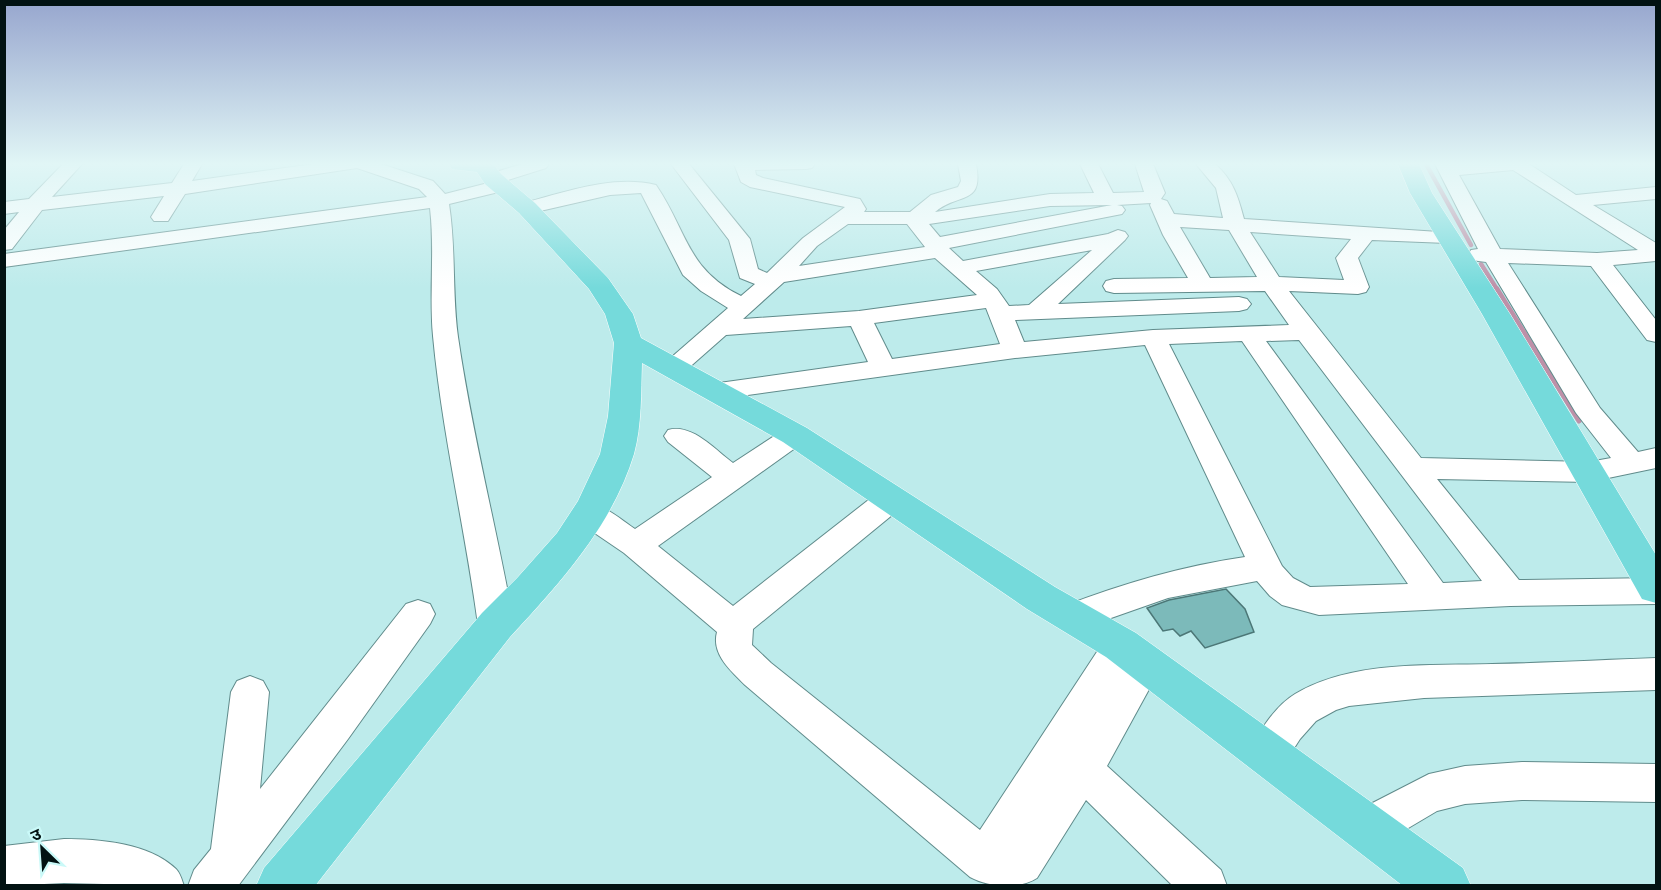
<svg xmlns="http://www.w3.org/2000/svg" width="1661" height="890" font-family="'DM Sans','Noto Sans Devanagari',sans-serif">
	<rect width="100%" height="100%" fill="#bdebeb"/>
	<g fill="none" stroke-linecap="round" stroke-linejoin="round">
		<!-- stream-far1 -->
		<g stroke="#be90a8" stroke-width="4.5">
			<polyline points="1426,164 1471,245"/>
			<polyline points="1481,264 1498,291"/>
		</g>
		<!-- stream -->
		<polyline stroke="#be90a8" stroke-width="5" points="1497,289 1579,421"/>
	</g>
	<!-- building -->
	<polygon fill="#7cbaba" stroke="#4c7777" stroke-width="1.5" points="1226,589 1245,609 1254,632 1205,648 1191,631 1180,636 1173,629 1163,631 1147,608 1169,600"/>
	<g fill="none" stroke-linecap="round" stroke-linejoin="round">
		<defs>
			<g id="minor">
				<path d="M63 164H82L52 197 172 183 184 164H202L192 181 314 164H381L433 181 445 194 488 183 484 179 486 175 522 164H549L546 168 505 181 510 186 507 190 449 204C456 248 452 293 458 337 472 434 497 529 514 625L508 635 496 639 484 635 478 625C465 528 442 433 433 336 429 294 435 251 430 208L4 267V254L427 197 419 189 357 168 185 194 168 221H154L151 217 164 196 42 210 12 249 4 250V230L19 212 4 214V202L29 199Z"/>
				<path d="M671 164H689L750 239 758 269 767 273 803 238 845 207 750 187 741 182 734 164H815L812 168 806 169 755 170 756 175 763 178 860 199 866 209 864 212H910L931 195 958 187 961 181 958 164H976C984 206 959 192 935 212L1050 194 1094 193 1080 164H1098L1113 193 1144 192 1135 164H1153L1165 193 1161 199 1167 201 1174 214 1223 218 1216 188 1196 164H1215C1233 180 1238 196 1244 219L1454 233 1457 237 1454 241 1447 243 1372 240 1358 258 1369 287 1366 292 1358 294 1289 291 1421 458 1589 462 1611 458 1576 413 1486 262 1471 260 1468 255 1471 250 1478 249 1435 164H1529L1576 195 1656 187V199L1593 205 1656 243V261L1613 265 1656 320V342L1647 340 1591 266 1508 263 1600 408 1638 452 1656 448V468L1589 482 1437 479 1519 580 1656 578V604L1510 606 1319 615 1282 605 1270 596 1257 581 1168 598 1074 631 1062 627 1057 617 1062 607C1121 584 1182 566 1245 557L1145 345 1015 358 719 399 710 397 706 391 710 385 719 383 868 362 851 326 726 335 684 372 675 375 666 372 662 367 666 362 728 308 701 291 683 275 641 193 610 195 527 214 520 212 517 208 520 204C562 193 613 174 656 185 687 230 686 269 741 296L755 284 740 278 729 240ZM1513 170 1638 250 1597 253 1500 249 1459 175ZM1151 203 1150 205 1163 235 1188 278 1114 279 1106 281 1103 286 1106 291 1114 293 1265 291 1289 325 1153 330 1024 342 1015 320 1239 311 1247 309 1251 304 1247 299 1239 297 1058 304 1125 240 1128 236 1125 232 1118 230 1108 234 963 261 949 248 1122 214 1125 210 1122 206 1117 205ZM1112 205 940 237 929 224 1050 206ZM848 224H907L925 247 799 266 817 246ZM1180 227 1229 230 1257 277 1210 278ZM1250 232 1351 239 1336 258 1344 280 1279 277ZM1092 250 1029 305 1009 306 997 289 976 271ZM935 258 977 295 859 311 743 319 784 282ZM986 308 1000 344 892 359 874 323ZM1299 340 1482 581 1443 583 1266 341ZM1242 341 1408 584 1310 587 1293 578 1282 566 1169 344Z"/>
				<path d="M795 426 805 429 809 435 805 441 658 546 733 606 880 491 891 488 902 491 906 499 902 507 753 629 752 645 771 663 980 830 1108 635 1121 630 1134 635 1139 645 1136 650 1146 647 1159 651 1164 662 1107 766 1221 870 1227 886H1173L1086 800 1037 878C1018 890 989 887 970 877L745 685C731 671 711 654 717 632L624 553 577 521 573 513 577 505C599 499 617 517 635 529L712 477 668 442 664 436 668 430C692 423 715 450 733 463L785 429Z"/>
				<polygon points="418,600 430,604 435,614 430,624 348,739 238,886 188,886 194,870 211,849 231,692 237,681 250,676 263,681 269,692 260,789 406,604"/>
				<path d="M1656 658V690L1424 698 1349 706 1336 710 1316 721 1300 739 1282 767 1268 772 1254 767 1248 754C1258 733 1275 706 1295 694 1352 660 1429 666 1492 664 1547 663 1601 660 1656 658Z"/>
				<polygon points="1522,762 1656,764 1656,802 1522,800 1465,804 1437,811 1383,843 1368,849 1353,843 1347,828 1353,813 1429,774 1465,766"/>
				<path d="M64 839C99 839 149 843 176 869 180 873 182 880 184 886L64 883 4 886V846Z"/>
			</g>
			<g id="major">
				<path d="M449 164H493L501 174 535 203 608 278 633 314 641 338 807 428 1055 587 1136 633 1463 868 1471 886H1403L1106 657 1027 609 783 442 642 363C641 392 642 425 634 454 612 526 560 583 510 637L315 886H256L264 868 482 613 518 577 557 533 578 501 600 454 608 416 614 343 605 314 589 289 519 213 485 184 477 172 452 169Z"/>
				<polygon points="1398,164 1419,164 1432,193 1510,314 1656,555 1656,603 1642,599 1482,314 1410,193"/>
			</g>
		</defs>
		<!-- minor casing -->
		<use href="#minor" stroke="#608b8b" stroke-width="2"/>
		<!-- major casing -->
		<use href="#major" stroke="#fff" stroke-width="1"/>
		<!-- minor -->
		<use href="#minor" fill="#fff" fill-rule="evenodd"/>
		<!-- major -->
		<use href="#major" fill="#75dadb" fill-rule="evenodd"/>
	</g>
	<!-- sky -->
	<linearGradient id="sky" x2="0" y2="1"><stop stop-color="#97a6ce"/><stop offset="0.57" stop-color="#e1f6f6"/><stop offset="1" stop-color="#e1f6f6" stop-opacity="0"/></linearGradient>
	<rect width="1661" height="288" fill="url(#sky)"/>
	<!-- border -->
	<rect width="1661" height="890" fill="none" stroke="#021212" stroke-width="12"/>
	<!-- north arrow -->
	<g transform="translate(42 848) rotate(335)" stroke="#caf9f8" stroke-width="4.5" paint-order="stroke">
	<path d="M0-4.5L10 22L0 15L-10 22Z" fill="#021212"/>
	<text y="-9" font-size="16" font-weight="bold" text-anchor="middle" fill="#021212">उ</text>
	</g>
</svg>
